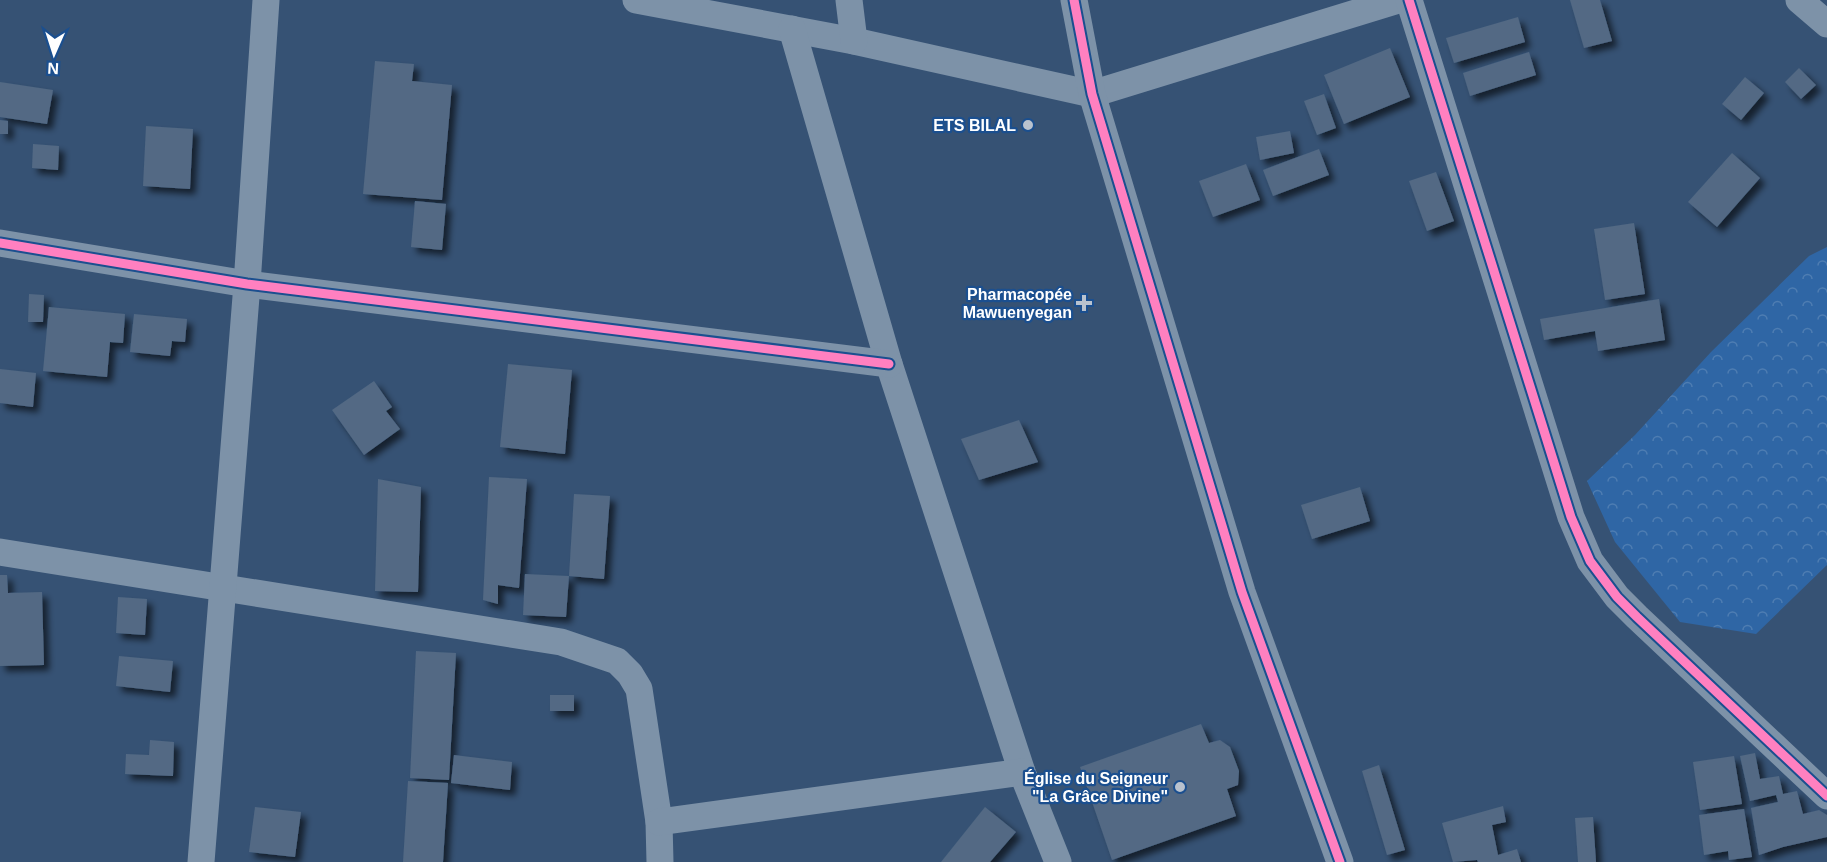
<svg xmlns="http://www.w3.org/2000/svg" width="1827" height="862" font-family="Arial,sans-serif">
	<defs>
		<pattern id="forest-crowns" width="20" height="18" patternUnits="userSpaceOnUse" patternTransform="scale(1.5)"><rect width="20" height="18" fill="#2f66a5"/><path d="M2 6a3 3 0 1 1 6 0M12 15a3 3 0 1 1 6 0" fill="none" stroke="#4e7db2"/></pattern>
		<filter id="shadow"><feDropShadow dx="5.5" dy="5.5" stdDeviation="3" flood-color="#0009"/></filter>
	</defs>
	<rect width="100%" height="100%" fill="#365274"/>
	<!-- forest -->
	<polygon fill="url(#forest-crowns)" points="1827,247 1827,565 1756,634 1680,622 1615,542 1587,481 1635,435 1711,352 1809,256"/>
	<!-- building -->
	<g fill="#526984" filter="url(#shadow)">
		<polygon points="1570,0 1600,0 1612,41 1584,48"/>
		<polygon points="1518,17 1525,42 1454,63 1446,38"/>
		<polygon points="1390,48 1410,97 1344,124 1324,75"/>
		<polygon points="1529,52 1536,75 1470,96 1463,73"/>
		<polygon points="375,61 414,64 412,81 452,85 442,200 363,194"/>
		<polygon points="1799,68 1816,85 1801,99 1785,82"/>
		<polygon points="1745,77 1764,93 1741,120 1722,104"/>
		<polygon points="0,82 53,90 47,124 0,117"/>
		<polygon points="1324,94 1336,128 1317,135 1304,101"/>
		<polygon points="0,120 8,121 8,134 0,134"/>
		<polygon points="146,126 193,129 190,189 143,186"/>
		<polygon points="1290,131 1294,153 1260,160 1256,137"/>
		<polygon points="33,144 59,146 58,170 32,168"/>
		<polygon points="1319,149 1329,175 1273,196 1263,170"/>
		<polygon points="1732,153 1760,178 1717,227 1688,202"/>
		<polygon points="1246,164 1260,200 1213,217 1199,181"/>
		<polygon points="1436,172 1454,221 1427,231 1409,181"/>
		<polygon points="415,201 446,204 442,250 411,247"/>
		<polygon points="1634,223 1645,294 1605,300 1594,229"/>
		<polygon points="29,294 44,295 43,322 28,322"/>
		<polygon points="1659,299 1665,340 1598,351 1595,331 1544,340 1540,319"/>
		<polygon points="49,307 125,314 123,343 110,342 107,377 43,371"/>
		<polygon points="134,314 187,319 185,342 172,341 170,356 130,352"/>
		<polygon points="508,364 572,370 565,454 500,447"/>
		<polygon points="0,369 36,373 33,407 0,403"/>
		<polygon points="374,381 392,407 386,411 400,429 364,455 332,410"/>
		<polygon points="1019,420 1038,462 979,480 961,439"/>
		<polygon points="489,477 527,479 519,588 498,585 498,604 483,600"/>
		<polygon points="378,479 421,487 418,592 375,591"/>
		<polygon points="1360,487 1370,521 1312,539 1301,505"/>
		<polygon points="574,494 610,496 604,579 569,576"/>
		<polygon points="525,574 569,576 566,617 523,615"/>
		<polygon points="0,575 7,575 8,593 42,592 44,665 0,666"/>
		<polygon points="118,597 147,599 145,635 116,633"/>
		<polygon points="416,651 456,653 449,780 410,778"/>
		<polygon points="119,656 173,661 170,692 116,686"/>
		<rect x="550" y="695" width="24" height="16"/>
		<polygon points="1201,724 1209,743 1220,740 1230,747 1239,771 1238,785 1227,789 1236,816 1112,860 1080,767"/>
		<polygon points="150,740 174,742 173,776 125,774 126,754 149,755"/>
		<polygon points="1755,753 1760,779 1779,776 1783,794 1797,791 1803,814 1819,810 1827,815 1827,837 1783,847 1759,855 1751,808 1778,802 1776,795 1750,801 1740,756"/>
		<polygon points="454,755 512,762 510,790 451,783"/>
		<polygon points="1734,756 1742,804 1700,810 1693,762"/>
		<polygon points="1379,765 1405,850 1387,855 1362,771"/>
		<polygon points="408,781 448,783 443,862 403,862"/>
		<polygon points="1503,806 1506,822 1492,825 1498,855 1517,849 1521,862 1478,862 1477,860 1453,862 1442,823"/>
		<polygon points="255,807 301,812 295,857 249,852"/>
		<polygon points="985,807 1016,832 990,862 941,862"/>
		<polygon points="1744,809 1752,857 1729,860 1728,851 1704,855 1699,815"/>
		<polygon points="1593,817 1596,862 1578,862 1575,818"/>
	</g>
	<g fill="none" stroke-linecap="round" stroke-linejoin="round">
		<!-- street -->
		<g stroke="#7d92a8" stroke-width="27">
			<polyline points="636,0 854,41 1092,94 1398,0"/>
			<polyline points="849,0 854,41"/>
			<polyline points="1074,0 1092,94 1242,592 1340,862"/>
			<polyline points="1409,0 1571,517 1590,561 1617,597 1637,617 1827,796"/>
			<polyline points="1799,0 1827,24"/>
			<polyline points="792,29 889,364 1022,772 1058,862"/>
			<polyline points="0,243 247,284 889,364"/>
			<polyline points="0,552 561,642 617,661 630,674 639,689 659,822 660,862"/>
			<polyline points="659,822 1022,772"/>
			<polyline points="201,862 247,284 266,0"/>
		</g>
		<defs>
			<g id="cycleway">
				<polyline points="1074,0 1092,94 1242,592 1340,862"/>
				<polyline points="1409,0 1571,517 1590,561 1617,597 1637,617 1827,796"/>
				<polyline points="0,243 247,284 889,364"/>
			</g>
		</defs>
		<!-- cycleway casing -->
		<use href="#cycleway" stroke="#1b4f8f" stroke-width="13"/>
		<!-- cycleway -->
		<use href="#cycleway" stroke="#ff80c0" stroke-width="9"/>
	</g>
	<!-- markers -->
	<g fill="#b9c2ce" stroke="#1b4f8f" stroke-width="2">
		<circle cx="1028" cy="125" r="6"/>
		<path d="M1081 294h6v6h6v6h-6v6h-6v-6h-6v-6h6z"/>
		<circle cx="1180" cy="787" r="6"/>
	</g>
	<g text-anchor="middle" stroke-width="4.5" stroke-linejoin="round" paint-order="stroke">
		<!-- poi labels -->
		<g font-size="16" font-weight="bold" fill="#fff" stroke="#1b4f8f" text-anchor="end">
			<text x="1016" y="131">ETS BILAL</text>
			<text x="1072" y="300">Pharmacopée<tspan x="1072" dy="18">Mawuenyegan</tspan></text>
			<text x="1168" y="784">Église du Seigneur<tspan x="1168" dy="18">"La Grâce Divine"</tspan></text>
		</g>
	</g>
	<!-- north arrow -->
	<g transform="translate(54 54) rotate(183)" stroke="#1b4f8f" stroke-width="4.5" paint-order="stroke">
	<path d="M0-4.5L10 22L0 15L-10 22Z" fill="#ffffff"/>
	<text y="-9" font-size="16" font-weight="bold" text-anchor="middle" fill="#ffffff">N</text>
	</g>
</svg>
